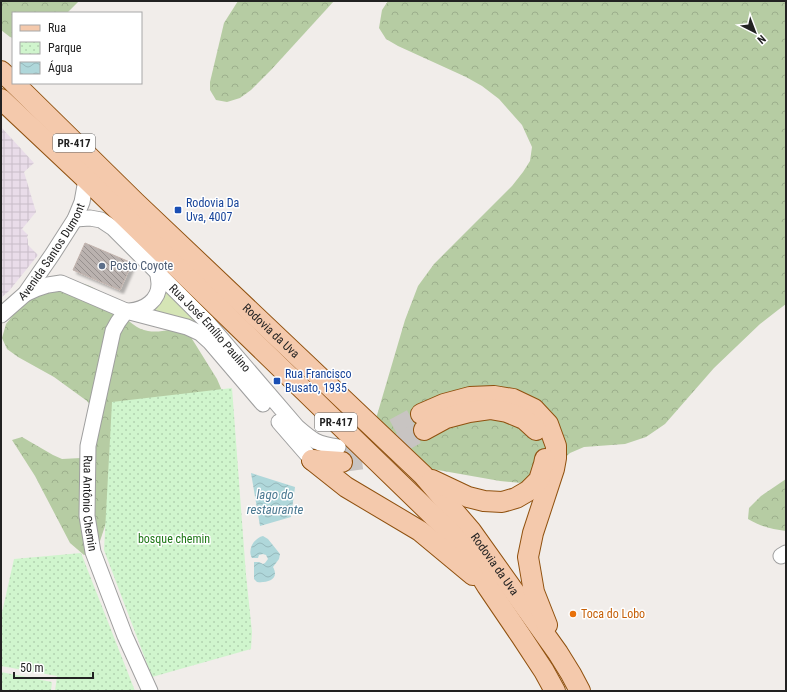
<svg xmlns="http://www.w3.org/2000/svg" width="787" height="692" font-family="'Roboto Condensed',sans-serif">
	<defs>
		<pattern id="industrial-grid" width="8" height="8" patternUnits="userSpaceOnUse"><rect width="8" height="8" fill="#e9dce9"/><path d="M0 4h8M4 0v8" fill="none" stroke="#c8bcc8"/></pattern>
		<pattern id="forest-crowns" width="20" height="18" patternUnits="userSpaceOnUse"><rect width="20" height="18" fill="#b6cca3"/><path d="M2 6a3 3 0 1 1 6 0M12 15a3 3 0 1 1 6 0" fill="none" stroke="#9caf8c"/></pattern>
		<pattern id="park-dots" width="8" height="8" patternUnits="userSpaceOnUse"><rect width="8" height="8" fill="#d0f5cd"/><path d="M2 2h.1M6 6h.1" fill="none" stroke="#b2d2b0" stroke-width="1.8" stroke-linecap="round"/></pattern>
		<pattern id="water-waves" width="16" height="10" patternUnits="userSpaceOnUse"><rect width="16" height="10" fill="#afd7da"/><path d="M0 5q4-4 8 0t8 0" fill="none" stroke="#96b8bb"/></pattern>
		<pattern id="building-back-hatch" width="6" height="6" patternUnits="userSpaceOnUse"><rect width="6" height="6" fill="#bab2af"/><path d="M-1 5l2 2M0 0l6 6M5-1l2 2" fill="none" stroke="#97908e"/></pattern>
		<filter id="shadow"><feDropShadow dx="3.5" dy="3.5" stdDeviation="1" flood-color="#0004"/></filter>
	</defs>
	<rect width="100%" height="100%" fill="#f1edea"/>
	<!-- industrial -->
	<polygon fill="url(#industrial-grid)" points="1,127 34,163 24,172 36,212 22,229 28,235 27,237 28,240 28,245 38,255 9,291 1,298"/>
	<!-- grass -->
	<polygon fill="#d5e5b5" points="167,289 197,322 152,313"/>
	<!-- forest -->
	<g fill="url(#forest-crowns)">
		<polygon points="1,1 79,1 67,13 13,13 13,38 10,37 1,30"/>
		<polygon points="238,1 334,1 271,70 251,90 240,98 227,102 216,100 210,90 210,82 224,23"/>
		<polygon points="388,1 786,1 786,304 778,310 760,324 714,368 665,424 646,437 625,444 584,447 570,453 546,475 522,483 500,481 398,463 381,457 374,448 372,435 375,422 405,320 418,286 434,264 512,186 523,172 530,161 532,147 522,125 499,99 482,86 466,77 398,46 386,39 379,28 382,10"/>
		<path d="M59 281C71 281 82 282 92 287 111 297 127 328 148 331 160 333 173 329 184 326L217 379 226 400 110 511 99 544 95 551 84 555 70 543 35 476 12 440 22 437 53 455 62 459 81 458 97 414 87 401 54 377 18 357 7 349 2 338 6 324 17 310 29 297Z"/>
		<path d="M786 479V531C772 529 761 527 748 519L749 508 761 496Z"/>
	</g>
	<!-- park -->
	<g fill="url(#park-dots)">
		<polygon points="232,388 246,575 252,632 251,649 152,677 104,550 112,402"/>
		<polygon points="81,553 135,691 55,691 57,676 1,666 1,617 14,559"/>
		<polygon points="1,672 52,682 51,691 1,691"/>
	</g>
	<!-- water -->
	<g fill="url(#water-waves)">
		<polygon points="251,473 295,487 291,517 260,526"/>
		<path d="M263 536 268 539 280 554 279 559 273 567C280 580 267 583 257 582L254 579V562H259L263 564 265 563 268 559 266 555 263 554 259 555 258 558H252C247 550 254 538 263 536Z"/>
	</g>
	<!-- building -->
	<polygon fill="url(#building-back-hatch)" stroke="#c2b3ad" filter="url(#shadow)" points="85,243 132,263 120,290 73,270"/>
	<g fill="none" stroke-linecap="round" stroke-linejoin="round">
		<!-- major-tunnel -->
		<g stroke="#c8c4c2" stroke-width="20" stroke-dasharray="20 10" stroke-linecap="butt">
			<polyline points="338,447 353,446 371,441 421,414"/>
			<polyline points="342,462 364,459 382,453 424,430"/>
		</g>
		<defs>
			<g id="minor">
				<path id="s1" d="M75 219 90 218 101 220 113 228 206 321 297 427C313 441 317 444 338 447"/>
				<polyline points="25,294 36,289 48,285 61,283 126,311 187,327 200,333 210,342 263,404"/>
				<path id="s2" d="M126 311 118 322 113 331 88 446 87 516 93 552 125 636 150 691"/>
				<path d="M129 311C145 310 159 300 159 284 159 281 158 277 158 274"/>
				<path id="s3" d="M1 315 25 294 52 255 75 219 82 202 84 191 86 179"/>
				<polyline points="279,422 312,460"/>
				<polyline points="781,556 786,553"/>
			</g>
			<g id="major">
				<polyline points="1,71 13,82"/>
				<path id="s4" d="M14 83 135 202 423 475 471 531 558 653 571 674 580 691"/>
				<polyline points="1,99 86,179 452,534 466,552 487,586 521,636 544,671 555,691"/>
				<polyline points="421,414 444,404 470,397 494,396 513,399 534,409 548,424 556,446 556,458 554,469 533,533 528,557 534,592 547,625"/>
				<polyline points="424,430 446,418 469,412 490,409 507,412 524,419 536,430"/>
				<polyline points="312,460 346,487 420,531 473,575"/>
				<polyline points="312,460 342,462"/>
				<polyline points="432,480 468,497 484,501 502,502 516,498 528,491 539,480 544,464 545,459"/>
			</g>
		</defs>
		<!-- minor casing -->
		<use href="#minor" stroke="#9f9f9f" stroke-width="17"/>
		<!-- major casing -->
		<use href="#major" stroke="#90510f" stroke-width="22"/>
		<!-- minor -->
		<use href="#minor" stroke="#fff" stroke-width="15"/>
		<!-- major -->
		<use href="#major" stroke="#f4c9ac" stroke-width="20"/>
	</g>
	<!-- markers -->
	<g fill="#1a4fb4" stroke="#fff" stroke-width="1.5">
		<rect x="174" y="206" width="8" height="8" rx="2"/>
		<rect x="273" y="377" width="8" height="8" rx="2"/>
	</g>
	<circle fill="#5c6f8a" stroke="#fff" stroke-width="1.5" cx="102" cy="266" r="4"/>
	<circle fill="#e8710a" stroke="#fff" stroke-width="1.5" cx="573" cy="614" r="4"/>
	<g text-anchor="middle" stroke-width="3" stroke-linejoin="round" paint-order="stroke">
		<!-- shield labels -->
		<g fill="#fff" stroke="#646464" stroke-width="1">
			<rect x="53" y="134" width="42" height="18" rx="3"/>
			<rect x="315" y="413" width="42" height="18" rx="3"/>
		</g>
		<g font-size="11" font-weight="bold" fill="#222">
			<text x="74" y="147">PR-417</text>
			<text x="336" y="426">PR-417</text>
		</g>
		<!-- transit labels -->
		<g font-size="12" fill="#164399" stroke="#fff" text-anchor="start">
			<text x="186" y="207">Rodovia Da<tspan x="186" dy="14">Uva, 4007</tspan></text>
			<text x="285" y="378">Rua Francisco<tspan x="285" dy="14">Busato, 1935</tspan></text>
		</g>
		<!-- street labels -->
		<g font-size="12" fill="#222" stroke="#fff">
			<text dy="4" stroke="none"><textPath href="#s3" startOffset="82">Avenida Santos Dumont</textPath></text>
			<text dy="4" stroke="none"><textPath href="#s1" startOffset="180">Rua José Emílio Paulino</textPath></text>
			<text dy="4" stroke="none"><textPath href="#s4" startOffset="357">Rodovia da Uva</textPath></text>
			<text dy="4" stroke="none"><textPath href="#s2" startOffset="199">Rua Antônio Chemin</textPath></text>
			<text dy="4" stroke="none"><textPath href="#s4" startOffset="681">Rodovia da Uva</textPath></text>
		</g>
		<!-- service labels -->
		<g font-size="12" fill="#4e5e75" stroke="#fff" text-anchor="start">
			<text x="110" y="270">Posto Coyote</text>
		</g>
		<!-- park labels -->
		<g font-size="12" fill="#1f7817" stroke="#fff">
			<text x="174" y="543">bosque chemin</text>
		</g>
		<!-- food labels -->
		<g font-size="12" fill="#c56008" stroke="#fff" text-anchor="start">
			<text x="581" y="618">Toca do Lobo</text>
		</g>
		<!-- water labels -->
		<g font-size="13" font-style="italic" fill="#4c7a92" stroke="#fff">
			<text x="275" y="499">lago do<tspan x="275" dy="15">restaurante</tspan></text>
		</g>
	</g>
	<!-- border -->
	<rect width="787" height="692" fill="none" stroke="#222222" stroke-width="4"/>
	<!-- legend -->
	<rect x="12" y="12" width="130" height="72" fill="#ffffff" stroke="#a7a7a7"/>
	<rect x="20" y="25" width="20" height="6" fill="#f4c9ac" stroke="#a7a7a7"/>
	<text x="48" y="32" font-size="12" fill="#222222">Rua</text>
	<rect x="20" y="42" width="20" height="12" fill="url(#park-dots)" stroke="#a7a7a7"/>
	<text x="48" y="52" font-size="12" fill="#222222">Parque</text>
	<rect x="20" y="62" width="20" height="12" fill="url(#water-waves)" stroke="#a7a7a7"/>
	<text x="48" y="72" font-size="12" fill="#222222">Água</text>
	<!-- north arrow -->
	<g transform="translate(755 32) rotate(138)" stroke="#ffffff" stroke-width="3" paint-order="stroke">
	<path d="M0-3L7 15L0 10L-7 15Z" fill="#222222"/>
	<text y="-6" font-size="11" font-weight="bold" text-anchor="middle" fill="#222222">N</text>
	</g>
	<!-- scale -->
	<path d="M14 672v6h79v-6" fill="none" stroke="#222222" stroke-width="2"/>
	<text x="20" y="672" font-size="12" fill="#222222" stroke="#ffffff" stroke-width="3" paint-order="stroke">50 m</text>
</svg>
